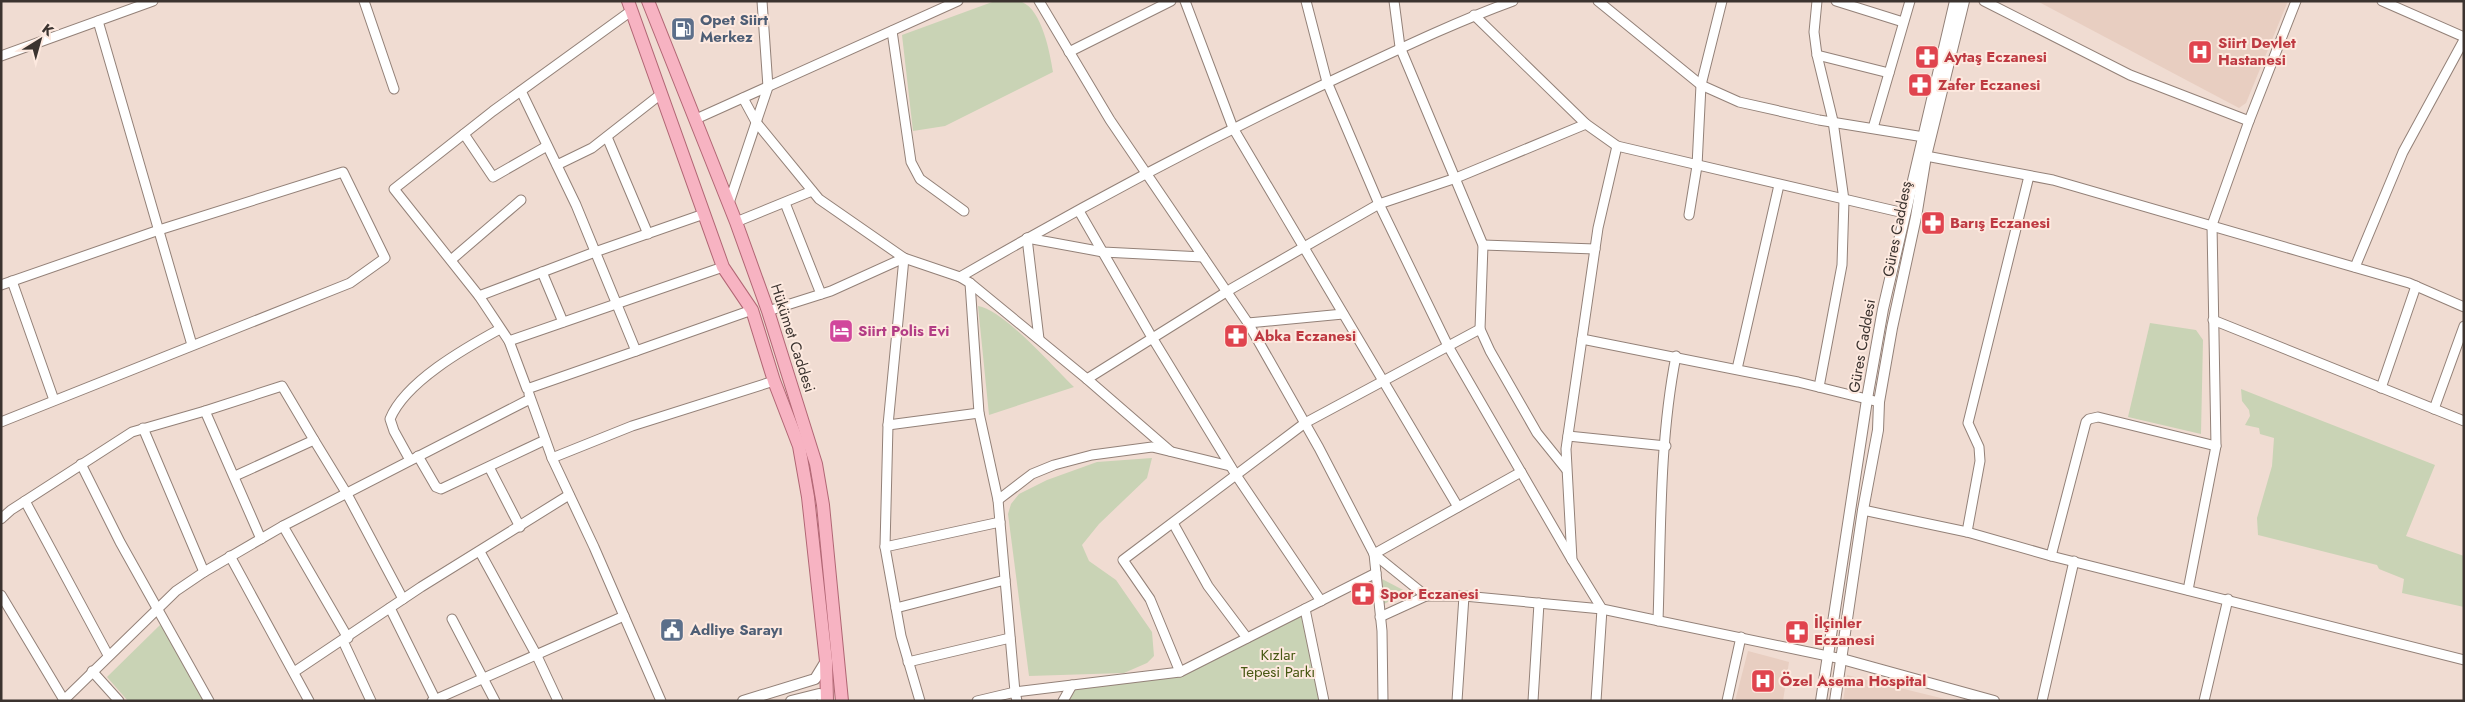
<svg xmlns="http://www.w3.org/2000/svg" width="2465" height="702" font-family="Jost,sans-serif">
	<rect width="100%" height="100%" fill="#f0dcd2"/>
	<!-- built -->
	<g fill="#e8cec1">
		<polygon points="2037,1 2288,1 2246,103 2239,108"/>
		<polygon points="1748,651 1789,662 1783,701 1735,701"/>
		<polygon points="1847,675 1953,701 1843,701"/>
	</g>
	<!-- green -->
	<g fill="#c9d3b5">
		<path d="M995 1C1003 1 1014 0 1022 2 1042 10 1050 53 1053 72L945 126 913 131 902 35Z"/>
		<path d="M978 306C1004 310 1053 367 1074 387L989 415Z"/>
		<polygon points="2150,323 2196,330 2203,340 2201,434 2128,417"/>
		<polygon points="2241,389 2435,465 2406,536 2464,556 2464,607 2402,593 2404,579 2379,569 2377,565 2258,535 2257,518 2272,466 2274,438 2260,434 2259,428 2245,425 2250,416 2249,410 2242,401"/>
		<polygon points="1152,458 1147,478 1099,524 1082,545 1089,561 1116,580 1152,632 1154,656 1147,663 1124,673 1029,676 1008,514 1011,504 1019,494 1047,480 1097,462"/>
		<polygon points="1382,579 1407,592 1384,604"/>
		<polygon points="1305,609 1324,701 1063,701 1072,685 1180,672"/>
		<polygon points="160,625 164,627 203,701 128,701 107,677"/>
	</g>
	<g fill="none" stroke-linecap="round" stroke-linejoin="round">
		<defs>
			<g id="minor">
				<polyline points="364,1 394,89"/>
				<polyline points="1039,1 1110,120 1248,323 1319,448 1374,554 1382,631 1383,701"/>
				<polyline points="1185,1 1233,128 1458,507"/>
				<polyline points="1306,1 1327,82 1379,204 1448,346 1572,560"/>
				<polyline points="1394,1 1400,47 1483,245 1480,329 1490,351 1537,433 1566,469"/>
				<polyline points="1598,1 1701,85 1739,102 1819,120 1930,138"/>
				<polyline points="1817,1 1814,32 1817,55 1833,121 1844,200 1842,265 1819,387"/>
				<polyline points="1836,1 1903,22"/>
				<polyline points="1984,1 2130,75 2249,121"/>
				<polyline points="2382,1 2464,37"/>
				<polyline points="631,11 493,111 394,189 479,296 509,341 527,389 636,351"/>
				<polyline points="1474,15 1586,124 1617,146 1904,213"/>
				<polyline points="98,21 192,345"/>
				<polyline points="892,31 911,162 920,179 964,211"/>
				<polyline points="1069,52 1171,1"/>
				<polyline points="1817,55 1889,73"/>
				<polyline points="1,56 153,1"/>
				<polyline points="521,91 576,205 636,351 752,310"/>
				<polyline points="743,98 756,122 819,199 904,258 960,277 970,283 1087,379 1170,451"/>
				<polyline points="696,119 958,1"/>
				<polyline points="1873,128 1910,1"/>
				<polyline points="464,134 493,177 547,146"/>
				<polyline points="607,137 648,234"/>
				<polyline points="1926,156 2053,180 2409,283 2464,307"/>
				<polyline points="557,165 592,148 661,94"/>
				<polyline points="729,203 768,87 762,1"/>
				<polyline points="785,203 821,294"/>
				<polyline points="1079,211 1150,334 1236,475 1321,601"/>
				<polyline points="1689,215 1697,166 1701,85 1722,1"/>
				<polyline points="736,222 812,191"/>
				<polyline points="1027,238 1103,252 1203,257"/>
				<polyline points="1027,238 1039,339"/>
				<polyline points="1483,245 1595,249"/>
				<polyline points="451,260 521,200"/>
				<polyline points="2355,267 2403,152 2464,40"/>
				<polyline points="542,272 563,322"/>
				<path d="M960 277C1091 201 1225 130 1363 66 1412 43 1461 20 1513 1"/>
				<polyline points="12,281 54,400"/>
				<polyline points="970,283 979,413 998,500 1015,692 1180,672 1376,573"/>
				<polyline points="1,285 159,230 343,172 385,258 350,283 1,422"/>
				<polyline points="479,296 595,252 704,214"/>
				<polyline points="768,311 831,291 904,258 888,425 885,547"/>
				<polyline points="2213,320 2464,421"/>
				<polyline points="1248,323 1343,314"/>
				<polyline points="1582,339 1798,382 1879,402"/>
				<polyline points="509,341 723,267"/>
				<polyline points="1737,369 1779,185"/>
				<polyline points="1087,379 1231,289 1379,204 1456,178 1586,124"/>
				<polyline points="2381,388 2416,286"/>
				<polyline points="529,394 552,458 594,547 661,701"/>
				<polyline points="2434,409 2464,326"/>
				<polyline points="205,411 282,386 314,440"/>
				<polyline points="888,425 979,413"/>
				<polyline points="143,428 204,572"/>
				<polyline points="1568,436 1666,446"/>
				<polyline points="418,456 436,487 441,489 545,440"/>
				<polyline points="552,458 632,426 774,381"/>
				<path d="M410 460 394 431 390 419C405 382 465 348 500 329"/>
				<polyline points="81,464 120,542 209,701"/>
				<polyline points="489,467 520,527"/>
				<polyline points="235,476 314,440 347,494 403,599"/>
				<polyline points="998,500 1032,474 1054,465 1092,455 1152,447 1230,466"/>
				<polyline points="25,501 108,655"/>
				<polyline points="1863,510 1967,532 2051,556 2464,660"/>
				<polyline points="1,519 11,510 132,432 205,411 261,539"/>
				<polyline points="1173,523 1208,586 1247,638"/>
				<polyline points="283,526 348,638"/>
				<polyline points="1967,532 1980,461 1979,447 1968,423 2029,176"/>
				<polyline points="480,552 537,656 558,701"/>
				<polyline points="1374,554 1521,472"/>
				<polyline points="1374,554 1426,596"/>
				<polyline points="230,556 309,701"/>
				<polyline points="2051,556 2086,422 2089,419 2098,417 2216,446"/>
				<polyline points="2188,590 2216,446 2212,225 2249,121 2296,1"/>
				<polyline points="1,595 64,700"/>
				<polyline points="390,608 436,701"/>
				<polyline points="896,608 1005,580"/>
				<polyline points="1305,609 1324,701"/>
				<polyline points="1380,617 1426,596 1464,596 1602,609 1842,659"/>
				<polyline points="452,619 495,701"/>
				<path d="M1658 621C1661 533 1659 442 1676 356"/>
				<polyline points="343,641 371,701"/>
				<polyline points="908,662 1010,638"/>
				<polyline points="92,671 119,701"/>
				<polyline points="294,672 421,587 569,495"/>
				<polyline points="1180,672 1150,599 1123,560 1305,423 1480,329"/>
				<polyline points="63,701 176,591 204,572 283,526 530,399"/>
				<polyline points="432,701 624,616"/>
				<polyline points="920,701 901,636 885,547 1000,522"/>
				<polyline points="977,701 1015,692 1017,701"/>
				<polyline points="1063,701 1072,685"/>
				<polyline points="1457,701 1464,596"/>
				<polyline points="1533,701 1539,603"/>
				<polyline points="1596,701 1602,609 1572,560 1566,449 1598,228 1617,146"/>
				<polyline points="1727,701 1741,637"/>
				<polyline points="2042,701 2074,561"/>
				<polyline points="2204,701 2228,599"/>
			</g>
			<g id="tertiary">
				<polyline points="1842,659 1994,701"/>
				<polyline points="743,701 815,679 826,661"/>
				<polyline points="791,701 819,694 826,701"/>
				<polyline points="1821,701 1868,393 1883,309 1955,1"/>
				<polyline points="1835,701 1863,510 1878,430 1879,402 1892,328 1916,217 1926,156 1964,1"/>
			</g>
			<g id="primary">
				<polyline points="628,1 723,267 752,310 774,381 799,446 808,497 826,661 827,701"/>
				<polyline points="648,1 736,222 768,311 816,464 823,505 842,701"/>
			</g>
		</defs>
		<!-- minor casing -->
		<use href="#minor" stroke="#938178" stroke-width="11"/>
		<!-- tertiary casing -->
		<use href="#tertiary" stroke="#938178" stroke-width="12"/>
		<!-- primary casing -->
		<use href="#primary" stroke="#b16674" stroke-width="14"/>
		<!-- minor -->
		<use href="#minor" stroke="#fff" stroke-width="9"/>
		<!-- tertiary -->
		<use href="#tertiary" stroke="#fff" stroke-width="10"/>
		<!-- primary -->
		<use href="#primary" stroke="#f7b3c2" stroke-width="12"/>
	</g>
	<!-- icons -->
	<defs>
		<symbol id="fuel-square" viewBox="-11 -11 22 22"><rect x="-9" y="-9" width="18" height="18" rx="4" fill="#5c6f8a" stroke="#fde9df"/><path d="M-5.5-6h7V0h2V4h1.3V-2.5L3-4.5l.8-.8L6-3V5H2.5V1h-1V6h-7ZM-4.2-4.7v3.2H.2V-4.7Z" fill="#fff"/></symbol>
		<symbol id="hospital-square" viewBox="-11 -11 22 22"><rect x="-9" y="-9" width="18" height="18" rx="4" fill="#e0444e" stroke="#fde9df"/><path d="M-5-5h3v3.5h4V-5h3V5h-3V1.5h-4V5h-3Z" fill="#fff"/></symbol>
		<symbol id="pharmacy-square" viewBox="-11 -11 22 22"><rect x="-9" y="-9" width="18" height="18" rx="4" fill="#e0444e" stroke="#fde9df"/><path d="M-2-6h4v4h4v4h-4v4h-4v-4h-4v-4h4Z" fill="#fff"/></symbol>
		<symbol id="hotel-square" viewBox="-11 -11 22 22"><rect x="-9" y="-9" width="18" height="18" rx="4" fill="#d1479c" stroke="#fde9df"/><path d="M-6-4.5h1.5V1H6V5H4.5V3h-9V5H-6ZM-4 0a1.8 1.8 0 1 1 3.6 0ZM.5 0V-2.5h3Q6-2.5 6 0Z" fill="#fff"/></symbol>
		<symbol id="civic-square" viewBox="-11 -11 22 22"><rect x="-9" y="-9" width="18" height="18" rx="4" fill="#5c6f8a" stroke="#fde9df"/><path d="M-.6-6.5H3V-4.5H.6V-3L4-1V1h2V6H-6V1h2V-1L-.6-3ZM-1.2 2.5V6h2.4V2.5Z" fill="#fff"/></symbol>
	</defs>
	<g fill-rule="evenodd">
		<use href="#fuel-square" x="669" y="15" width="28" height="28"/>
		<use href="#hospital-square" x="2186" y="38" width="28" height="28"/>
		<use href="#pharmacy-square" x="1913" y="43" width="28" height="28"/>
		<use href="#pharmacy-square" x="1906" y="71" width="28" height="28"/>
		<use href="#pharmacy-square" x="1919" y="209" width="28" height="28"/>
		<use href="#hotel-square" x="827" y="317" width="28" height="28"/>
		<use href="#pharmacy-square" x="1222" y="322" width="28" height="28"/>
		<use href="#pharmacy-square" x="1349" y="580" width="28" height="28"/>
		<use href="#civic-square" x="658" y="616" width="28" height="28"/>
		<use href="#pharmacy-square" x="1783" y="618" width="28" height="28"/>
		<use href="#hospital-square" x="1749" y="667" width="28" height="28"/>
	</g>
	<g text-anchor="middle" stroke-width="4" stroke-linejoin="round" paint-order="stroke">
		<!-- service labels -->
		<g font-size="15" font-weight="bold" fill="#4e5e75" stroke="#fde9df" text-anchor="start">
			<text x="700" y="25">Opet Siirt<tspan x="700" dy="17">Merkez</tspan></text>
			<text x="690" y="635">Adliye Sarayı</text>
		</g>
		<!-- health labels -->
		<g font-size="15" font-weight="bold" fill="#be3a42" stroke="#fde9df" text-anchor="start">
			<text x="2218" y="48">Siirt Devlet<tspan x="2218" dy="17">Hastanesi</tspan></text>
			<text x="1944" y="62">Aytaş Eczanesi</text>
			<text x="1938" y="90">Zafer Eczanesi</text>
			<text x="1950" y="228">Barış Eczanesi</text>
			<text x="1254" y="341">Abka Eczanesi</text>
			<text x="1380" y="599">Spor Eczanesi</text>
			<text x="1814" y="628">İlçinler<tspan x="1814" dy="17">Eczanesi</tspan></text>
			<text x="1780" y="686">Özel Asema Hospital</text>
		</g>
		<!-- street labels -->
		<g font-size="15" fill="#3b332f" stroke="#fde9df">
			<text transform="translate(1897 229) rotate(-79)" y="5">Güres Caddesş</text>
			<text transform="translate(793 338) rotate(72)" y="5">Hükümet Caddesi</text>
			<text transform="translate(1862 346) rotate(-80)" y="5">Güres Caddesi</text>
		</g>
		<!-- hotel labels -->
		<g font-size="15" font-weight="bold" fill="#b23c85" stroke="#fde9df" text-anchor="start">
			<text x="858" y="336">Siirt Polis Evi</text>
		</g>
		<!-- park labels -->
		<g font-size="15" fill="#485813" stroke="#fde9df">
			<text x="1278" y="660">Kızlar<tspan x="1278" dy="17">Tepesi Parkı</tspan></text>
		</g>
	</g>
	<!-- border -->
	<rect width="2465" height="702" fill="none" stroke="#3b332f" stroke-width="5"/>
	<!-- north arrow -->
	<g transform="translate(40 40) rotate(37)" stroke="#fde9df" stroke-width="4" paint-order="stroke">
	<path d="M0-4L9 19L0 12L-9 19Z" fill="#3b332f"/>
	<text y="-8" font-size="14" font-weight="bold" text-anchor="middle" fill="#3b332f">K</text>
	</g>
</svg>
